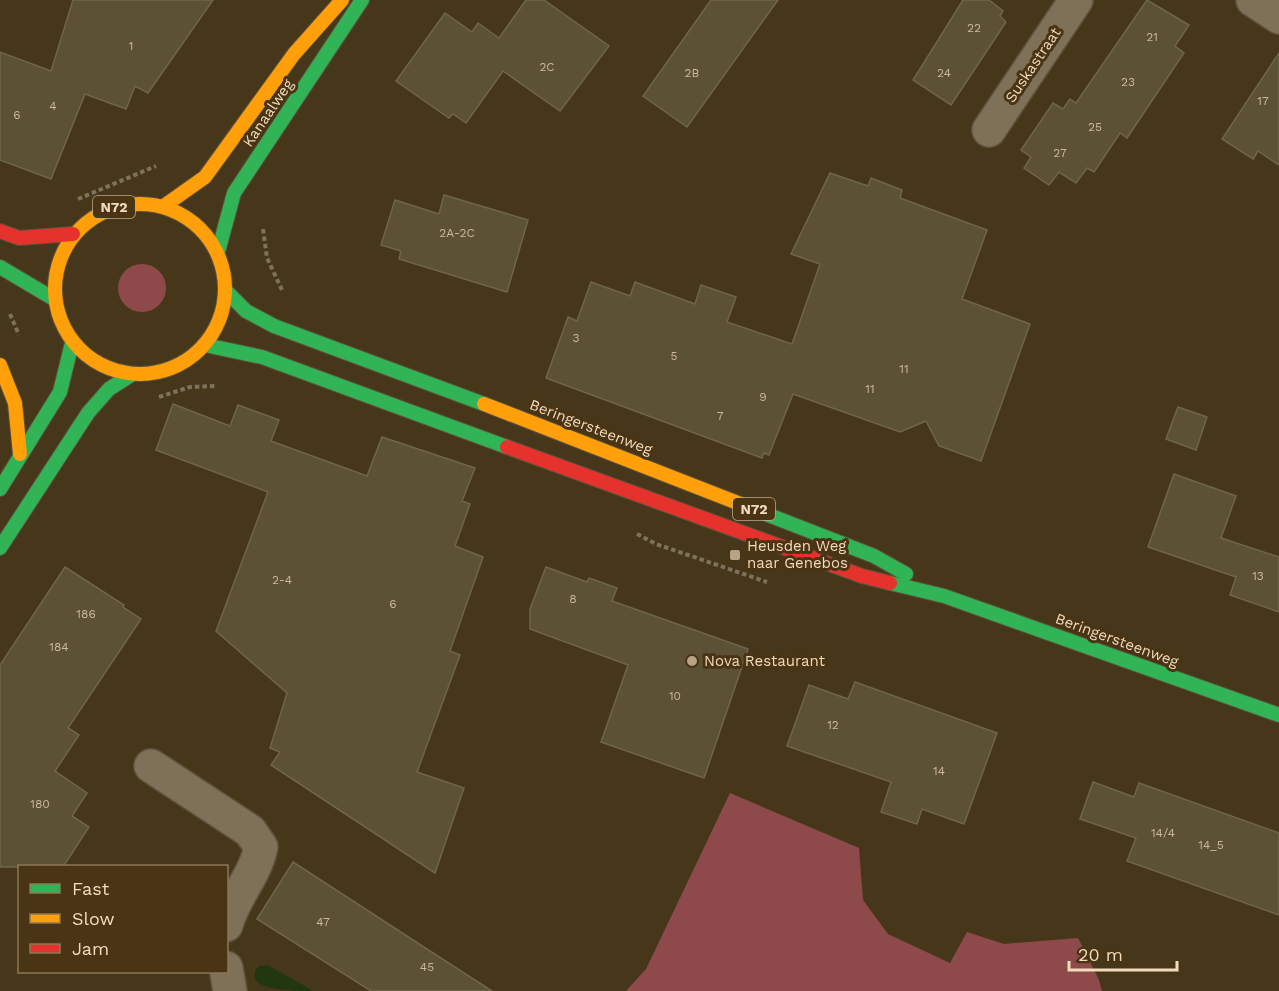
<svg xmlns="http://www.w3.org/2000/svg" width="1279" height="991" font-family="'Work Sans',sans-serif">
	<rect width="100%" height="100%" fill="#47371a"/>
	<!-- green -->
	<g fill="#8e4a4b">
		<circle cx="142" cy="288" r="24"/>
		<polygon points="730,793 859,848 863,900 888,934 950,963 967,932 1004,944 1078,938 1099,980 1102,991 626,991 646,969"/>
	</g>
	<!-- water -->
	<path fill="#21370f" d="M268 965 313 991C296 991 265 991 255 980V971L259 966Z"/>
	<!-- building -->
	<g fill="#5c5035" stroke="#6f654a" stroke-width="1.5">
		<polygon points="73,0 213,0 148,93 135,86 126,109 85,94 51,179 0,160 0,52 51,71"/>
		<polygon points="526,0 544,0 609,46 560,111 503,71 466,123 453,114 449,118 396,81 445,13 472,32 478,23 499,38"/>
		<polygon points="711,0 778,0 687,127 643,96"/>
		<polygon points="963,0 989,0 1003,11 1000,16 1006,22 951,105 913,80"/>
		<polygon points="1147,0 1189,25 1175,46 1184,53 1127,138 1120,133 1094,172 1087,168 1076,183 1059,172 1049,185 1024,168 1031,157 1021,150 1053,103 1063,109 1070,99 1076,103"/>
		<polygon points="1279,53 1279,165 1258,151 1253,159 1222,139"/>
		<polygon points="830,173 868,186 871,178 902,190 900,198 987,230 962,299 1030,324 981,461 939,446 926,421 900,432 793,394 769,455 764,453 762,458 546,378 568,317 577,321 591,282 630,296 635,282 695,304 701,285 736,297 727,322 792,344 820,264 791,254"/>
		<polygon points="444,195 528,220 507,292 399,259 401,251 381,245 395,200 439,214"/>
		<polygon points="173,404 230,426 238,405 279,420 271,441 367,476 382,437 475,468 462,501 470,504 455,546 483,557 450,651 460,655 417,772 464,788 435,873 271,765 280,752 270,748 287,693 216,631 268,492 156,450"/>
		<polygon points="1178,407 1207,417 1196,450 1166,439"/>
		<polygon points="1174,474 1236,496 1221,538 1279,557 1279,612 1230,595 1236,577 1148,547"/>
		<polygon points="65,567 124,605 123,607 141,619 68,728 79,735 55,771 87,793 72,816 89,827 63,867 0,867 0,665"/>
		<polygon points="546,567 587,582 589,578 617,588 612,601 748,649 704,778 601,742 628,665 530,629 530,609"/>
		<polygon points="855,682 997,733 964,824 922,809 917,824 881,812 891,782 787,746 809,685 848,699"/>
		<polygon points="1093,782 1134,797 1139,783 1279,833 1279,915 1127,861 1136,838 1080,819"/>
		<polygon points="293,862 413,940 492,991 371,991 257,919"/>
	</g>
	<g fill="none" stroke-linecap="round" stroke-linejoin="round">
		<defs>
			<g id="street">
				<polyline points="1253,0 1279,17"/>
				<polyline points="989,130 1076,0"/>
				<path d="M151 766 250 831 261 847C255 876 234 896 226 925"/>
				<polyline points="226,968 230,991"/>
			</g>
			<g id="fast">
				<polyline points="218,252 234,193 362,0"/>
				<polyline points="0,267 54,299"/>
				<polyline points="226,291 246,311 274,326 484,404"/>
				<polyline points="205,345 262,357 507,447"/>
				<polyline points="0,489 60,392 72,343"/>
				<polyline points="761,512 874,556 906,574"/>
				<polyline points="0,548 88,413 109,389 131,375"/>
				<polyline points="890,583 944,596 1279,715"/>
			</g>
			<g id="slow">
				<circle cx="140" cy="289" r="85"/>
				<polyline points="164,206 205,177 294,54 342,0"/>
				<polyline points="0,365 15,403 20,454"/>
				<polyline points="484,404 761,512"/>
			</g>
			<g id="jam">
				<polyline points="0,231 19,238 73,234"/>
				<polyline points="507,447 862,576 890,583"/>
			</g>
		</defs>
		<!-- street casing -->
		<use href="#street" stroke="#5e513c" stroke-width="36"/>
		<!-- fast casing -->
		<use href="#fast" stroke="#5e513c" stroke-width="16"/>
		<!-- slow casing -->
		<use href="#slow" stroke="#5e513c" stroke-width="16"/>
		<!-- jam casing -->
		<use href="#jam" stroke="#5e513c" stroke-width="16"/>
		<!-- path -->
		<g stroke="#7e725c" stroke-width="4" stroke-dasharray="4.5 3" stroke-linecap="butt">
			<polyline points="78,199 156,166"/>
			<polyline points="263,229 267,258 282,290"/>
			<polyline points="10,314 19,335"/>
			<polyline points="159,397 190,387 216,386"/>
			<polyline points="637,534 656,544 767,582"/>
		</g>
		<!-- street -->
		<use href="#street" stroke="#7f7058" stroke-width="33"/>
		<!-- fast -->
		<use href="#fast" stroke="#30b455" stroke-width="14"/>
		<!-- slow -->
		<use href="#slow" stroke="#ff9f0a" stroke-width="14"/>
		<!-- jam -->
		<use href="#jam" stroke="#e5322d" stroke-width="14"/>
	</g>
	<!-- markers -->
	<g fill="#b6a284" stroke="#493413" stroke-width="2">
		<rect x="729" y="549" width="12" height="12" rx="3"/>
		<circle cx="692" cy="661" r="6"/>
	</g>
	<g text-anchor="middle" stroke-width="6" stroke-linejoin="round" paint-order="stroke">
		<!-- number labels -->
		<g font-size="12" fill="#ccb89b">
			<text x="974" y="32">22</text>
			<text x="1152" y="41">21</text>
			<text x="131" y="50">1</text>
			<text x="547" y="71">2C</text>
			<text x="692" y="77">2B</text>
			<text x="944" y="77">24</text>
			<text x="1128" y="86">23</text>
			<text x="1263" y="105">17</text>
			<text x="53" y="110">4</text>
			<text x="17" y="119">6</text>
			<text x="1095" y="131">25</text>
			<text x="1060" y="157">27</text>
			<text x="457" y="237">2A-2C</text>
			<text x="576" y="342">3</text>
			<text x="674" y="360">5</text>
			<text x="904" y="373">11</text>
			<text x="870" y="393">11</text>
			<text x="763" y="401">9</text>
			<text x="720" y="420">7</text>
			<text x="1258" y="580">13</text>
			<text x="282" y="584">2-4</text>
			<text x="573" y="603">8</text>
			<text x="393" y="608">6</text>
			<text x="86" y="618">186</text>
			<text x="59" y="651">184</text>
			<text x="675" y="700">10</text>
			<text x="833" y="729">12</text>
			<text x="939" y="775">14</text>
			<text x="40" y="808">180</text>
			<text x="1163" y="837">14/4</text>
			<text x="1211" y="849">14_5</text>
			<text x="323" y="926">47</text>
			<text x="427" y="971">45</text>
		</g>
		<!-- shield labels -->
		<g fill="#493413" stroke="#bfa98a" stroke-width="1.5">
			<rect x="93" y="196" width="42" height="22" rx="4.5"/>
			<rect x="733" y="498" width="42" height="22" rx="4.5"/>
		</g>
		<g font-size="14" font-weight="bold" fill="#f1dbbd">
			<text x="114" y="212">N72</text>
			<text x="754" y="514">N72</text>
		</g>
		<!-- street labels -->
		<g font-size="15" fill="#f1dbbd" stroke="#493413">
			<text transform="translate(1033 65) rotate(-56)" y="5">Suskastraat</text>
			<text transform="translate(268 113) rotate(-56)" y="5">Kanaalweg</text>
			<text transform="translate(591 427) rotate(21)" y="5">Beringersteenweg</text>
			<text transform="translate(1117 640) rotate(20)" y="5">Beringersteenweg</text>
		</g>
		<!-- poi labels -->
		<g font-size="15" fill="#f1dbbd" stroke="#493413" text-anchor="start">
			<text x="747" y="551">Heusden Weg<tspan x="747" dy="17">naar Genebos</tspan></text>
			<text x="704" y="666">Nova Restaurant</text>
		</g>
	</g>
	<!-- legend -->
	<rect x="18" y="865" width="210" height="108" fill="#493413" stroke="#8c7757" stroke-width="1.5"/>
	<rect x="30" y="884" width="30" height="9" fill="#30b455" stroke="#8c7757" stroke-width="1.5"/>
	<text x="72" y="895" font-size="18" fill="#f1dbbd">Fast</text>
	<rect x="30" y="914" width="30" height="9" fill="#ff9f0a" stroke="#8c7757" stroke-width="1.5"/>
	<text x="72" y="925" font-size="18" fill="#f1dbbd">Slow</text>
	<rect x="30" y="944" width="30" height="9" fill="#e5322d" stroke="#8c7757" stroke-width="1.5"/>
	<text x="72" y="955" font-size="18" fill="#f1dbbd">Jam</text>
	<!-- scale -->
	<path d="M1069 961v9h108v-9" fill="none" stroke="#f1dbbd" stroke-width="3"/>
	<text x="1078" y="961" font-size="18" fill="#f1dbbd" stroke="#493413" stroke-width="4.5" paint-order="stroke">20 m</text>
</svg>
